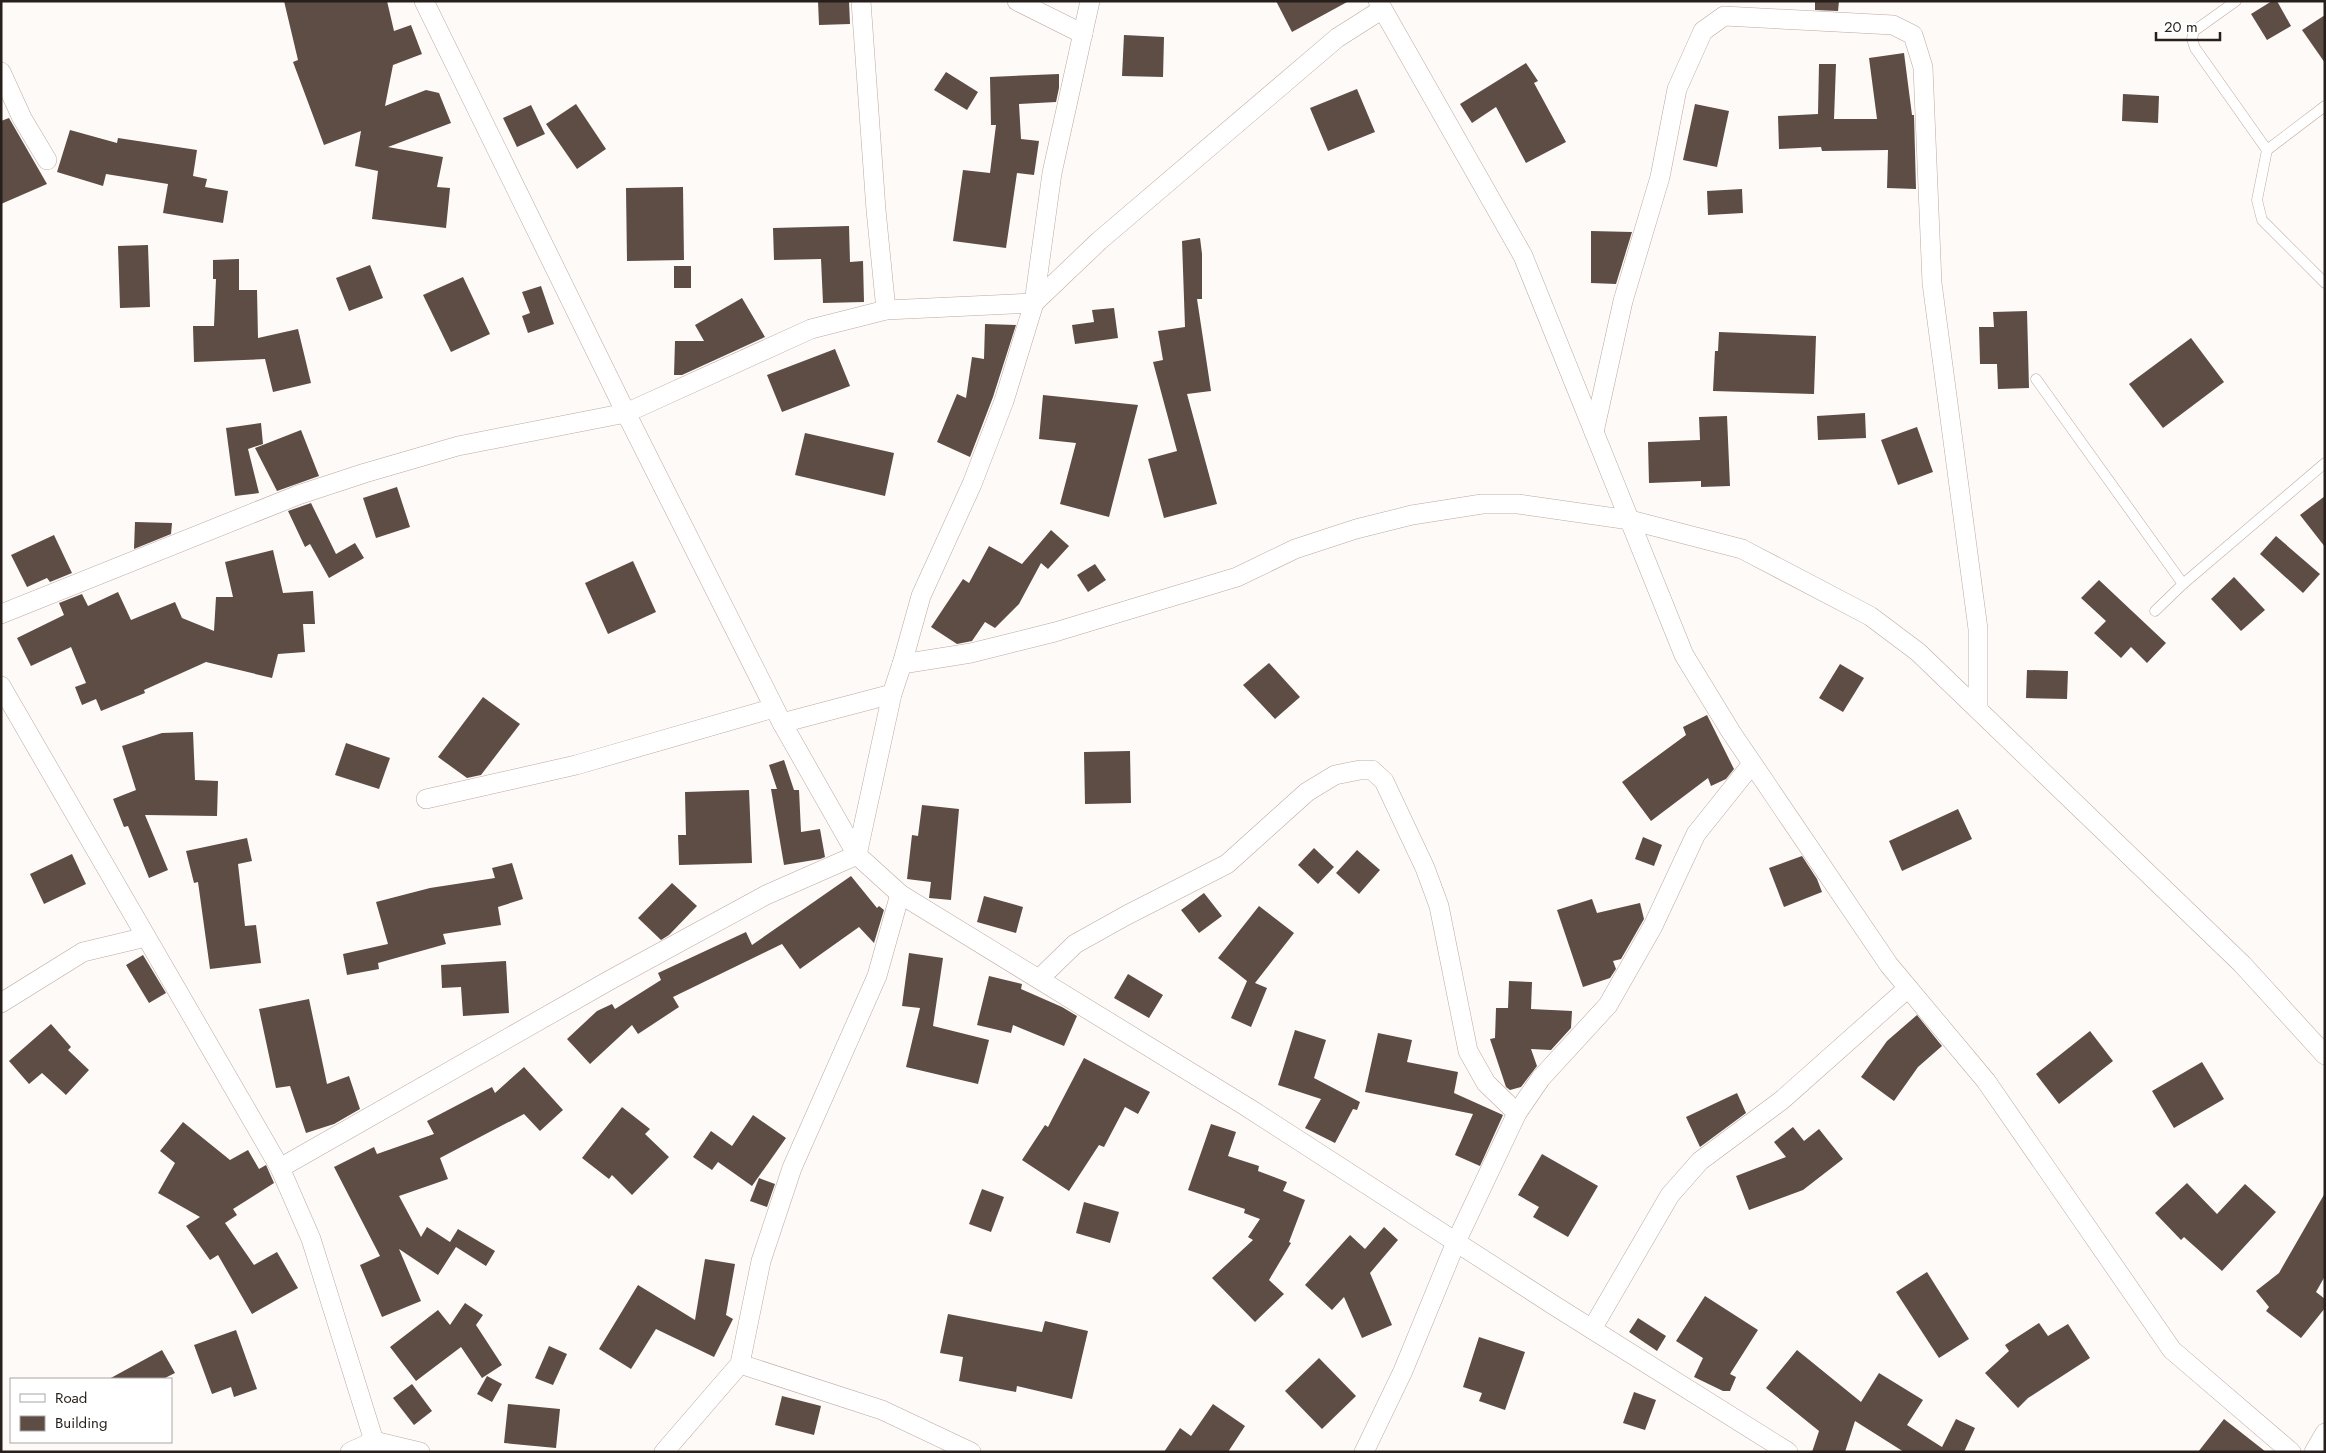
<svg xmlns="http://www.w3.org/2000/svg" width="2326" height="1453" font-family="Jost,sans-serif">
	<rect width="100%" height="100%" fill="#fefaf8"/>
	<!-- building -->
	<g fill="#5d4d44">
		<polygon points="284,1 387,1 394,31 411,25 422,54 393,65 385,106 426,90 439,93 451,123 388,147 443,157 437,187 450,188 446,228 372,219 378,171 355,166 361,131 324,145 293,62 298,60"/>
		<polygon points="818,1 849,1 850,24 819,25"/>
		<polygon points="1276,1 1349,1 1292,32"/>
		<polygon points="1815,1 1839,1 1838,11 1815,10"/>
		<polygon points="2272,1 2277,1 2291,26 2267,40 2251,14"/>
		<polygon points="2325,15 2325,63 2302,30"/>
		<polygon points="1124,35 1164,37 1163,77 1122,76"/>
		<polygon points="1904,53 1912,115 1914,115 1916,189 1887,188 1888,150 1822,151 1821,147 1779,149 1778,116 1818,114 1819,64 1836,64 1834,119 1877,119 1869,58"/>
		<polygon points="1526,63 1538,81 1534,83 1566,142 1526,163 1496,107 1472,123 1460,104"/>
		<polygon points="946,72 978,92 967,110 934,90"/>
		<polygon points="1059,74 1059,88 1056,102 1019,104 1021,139 1039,141 1034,175 1017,173 1006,248 953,241 963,170 990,173 996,125 991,125 990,77"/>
		<polygon points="1357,89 1375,132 1328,151 1310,108"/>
		<polygon points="2123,94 2159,96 2158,123 2122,121"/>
		<polygon points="576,104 606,149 577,169 546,124"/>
		<polygon points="1695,104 1729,111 1717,167 1683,160"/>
		<polygon points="531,105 545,134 517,147 503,118"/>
		<polygon points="9,118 47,184 1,204 1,121"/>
		<polygon points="70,130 117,143 118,138 197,150 193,176 207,179 205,187 228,191 223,223 163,213 168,184 106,174 103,186 57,172"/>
		<polygon points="683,187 684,260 627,261 626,188"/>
		<polygon points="1742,189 1743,213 1708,215 1707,191"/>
		<polygon points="849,226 850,262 863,261 864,302 823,303 821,259 774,260 773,228"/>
		<polygon points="1591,231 1632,232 1616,284 1591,283"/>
		<polygon points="1200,238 1202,254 1202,299 1197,299 1211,391 1187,394 1217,504 1164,518 1148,459 1177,451 1153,362 1163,360 1158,331 1185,327 1182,241"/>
		<polygon points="148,245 150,307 120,308 118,246"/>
		<polygon points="239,259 239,290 257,290 258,338 298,329 311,383 273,392 265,359 194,362 193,326 214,326 216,279 213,279 213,260"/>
		<polygon points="370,265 383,298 349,311 336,278"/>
		<rect x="674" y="266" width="17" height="22"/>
		<polygon points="463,277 490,334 451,352 423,295"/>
		<polygon points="541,286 554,324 528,333 522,316 530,313 522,292"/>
		<polygon points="742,298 765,337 682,375 674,375 675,341 704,341 695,325"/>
		<polygon points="1114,308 1118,338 1075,344 1072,325 1094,322 1092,310"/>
		<polygon points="2027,311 2029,388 1998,389 1997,364 1980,364 1979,327 1994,327 1993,312"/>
		<polygon points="985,324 1016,325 993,397 970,457 937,442 957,394 966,398 972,357 984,359"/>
		<polygon points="1719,332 1816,336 1814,394 1713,391 1715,351 1718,351"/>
		<polygon points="2191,338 2224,382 2163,428 2129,384"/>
		<polygon points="835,349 850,386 782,412 767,375"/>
		<polygon points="1043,395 1138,405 1109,517 1060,504 1076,443 1039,439"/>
		<polygon points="1865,413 1866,438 1818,440 1817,416"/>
		<polygon points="1727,416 1730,486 1701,487 1701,481 1649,483 1648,442 1700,440 1699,417"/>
		<polygon points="261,423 263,444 248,449 259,493 235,496 226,428"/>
		<polygon points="1917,427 1933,472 1898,485 1881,440"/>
		<polygon points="301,430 319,476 277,491 255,448"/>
		<polygon points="805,433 894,453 885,496 795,475"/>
		<polygon points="397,487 410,527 376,538 363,498"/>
		<polygon points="2325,496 2325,547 2300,515"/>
		<polygon points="311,503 336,554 355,543 364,558 329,578 310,544 305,547 288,511"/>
		<polygon points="135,522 172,523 171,534 134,549"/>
		<polygon points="1051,530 1069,546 1048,569 1041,563 1019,604 995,628 985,622 972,641 957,644 931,627 963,579 969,583 989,546 1022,564"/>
		<polygon points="54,535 72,573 50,582 47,578 27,587 11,555"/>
		<polygon points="2276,536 2320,574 2303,593 2260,554"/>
		<polygon points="273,550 283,593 313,591 315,624 303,624 305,652 278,654 272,678 206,662 144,690 145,693 101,711 96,699 82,705 75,687 86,683 71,647 31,666 17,638 64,615 59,603 82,594 88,606 118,592 131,620 175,602 182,618 214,631 216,597 233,597 225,562"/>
		<polygon points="633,561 656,612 608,634 585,583"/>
		<polygon points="1095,564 1106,580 1088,592 1077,575"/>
		<polygon points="2234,577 2265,610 2241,631 2211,599"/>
		<polygon points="2099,580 2166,643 2147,663 2131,647 2121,658 2094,633 2106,621 2081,598"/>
		<polygon points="1269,663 1300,697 1275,719 1243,685"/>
		<polygon points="1840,664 1864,678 1843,712 1819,698"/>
		<polygon points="2027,670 2068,671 2067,699 2026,698"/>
		<polygon points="483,697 520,724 481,775 467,778 438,757"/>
		<polygon points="1707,715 1734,769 1726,779 1711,786 1708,778 1651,821 1622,782 1686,735 1683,727"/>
		<polygon points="193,732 195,780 218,781 217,816 145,815 168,870 149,878 128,826 124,827 113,799 136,790 122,746 162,733"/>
		<polygon points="346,743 390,758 379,789 335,775"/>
		<polygon points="1130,751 1131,803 1085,804 1084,752"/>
		<polygon points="784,760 794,790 799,790 801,832 820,829 825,857 820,859 784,865 771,789 777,789 769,765"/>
		<polygon points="749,790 752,863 679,865 678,835 686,835 685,792"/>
		<polygon points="922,805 959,809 951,900 929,898 931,882 907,879 912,835 918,836"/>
		<polygon points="1958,809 1972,839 1902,871 1889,841"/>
		<polygon points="1643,837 1662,845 1654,866 1635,859"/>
		<polygon points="247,838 252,861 238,864 245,926 256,925 261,963 210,969 198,882 194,883 186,851"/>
		<polygon points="1314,848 1334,867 1318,884 1298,865"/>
		<polygon points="1357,850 1380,870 1359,894 1336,873"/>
		<polygon points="72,854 86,884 44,904 30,874"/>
		<polygon points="1802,856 1817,879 1822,892 1784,907 1769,868"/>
		<polygon points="512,863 523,899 498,907 501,925 443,934 446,944 378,963 379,969 347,975 343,954 388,944 376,902 430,888 495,878 492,868"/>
		<polygon points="851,876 877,908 879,906 884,910 874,943 859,927 800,969 782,944 673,997 679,1007 638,1034 632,1025 590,1064 567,1039 597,1011 612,1004 615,1009 661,980 658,973 746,932 752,945"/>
		<polygon points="672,883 697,906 669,935 661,940 638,918"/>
		<polygon points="1204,893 1222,916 1199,933 1181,910"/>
		<polygon points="984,896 1023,907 1016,933 977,922"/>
		<polygon points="1592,899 1597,913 1640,903 1644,919 1621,959 1613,961 1616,969 1610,978 1583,987 1557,910"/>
		<polygon points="1259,906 1294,933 1255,983 1267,988 1251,1027 1231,1018 1247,981 1218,958"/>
		<polygon points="909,953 943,958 933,1026 989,1040 978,1084 906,1067 920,1008 902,1006"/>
		<polygon points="143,955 166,993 149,1003 126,965"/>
		<polygon points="506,961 509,1013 463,1016 461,987 442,988 441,965"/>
		<polygon points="1128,974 1163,995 1149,1018 1114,998"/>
		<polygon points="989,976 1022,984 1021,989 1062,1007 1077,1016 1064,1046 1013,1025 1011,1033 977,1025"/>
		<polygon points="1509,981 1532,982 1531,1009 1572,1011 1571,1028 1551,1050 1531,1049 1537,1066 1521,1087 1510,1090 1506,1087 1490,1039 1495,1038 1496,1008 1508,1008"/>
		<polygon points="309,999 327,1084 349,1076 360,1109 334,1124 306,1133 290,1086 276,1088 259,1009"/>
		<polygon points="1917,1015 1942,1046 1918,1067 1894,1101 1861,1077 1887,1041"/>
		<polygon points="51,1024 71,1047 68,1050 89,1070 66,1095 42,1073 29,1084 9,1061"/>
		<polygon points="1295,1030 1326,1040 1314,1078 1360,1102 1357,1110 1353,1109 1335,1143 1305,1128 1321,1099 1278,1085"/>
		<polygon points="2090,1031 2113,1061 2059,1104 2036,1074"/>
		<polygon points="1378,1033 1412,1040 1407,1062 1458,1072 1454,1093 1503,1115 1480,1166 1455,1155 1473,1114 1365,1092"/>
		<polygon points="1084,1058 1150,1092 1138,1114 1125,1107 1104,1147 1099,1145 1069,1191 1022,1160 1045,1125 1048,1127"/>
		<polygon points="2202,1062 2224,1099 2174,1128 2152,1091"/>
		<polygon points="524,1067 563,1110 540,1131 524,1114 440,1158 448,1179 399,1196 421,1237 427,1227 450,1242 458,1229 495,1251 486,1266 456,1247 438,1275 399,1249 421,1301 382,1317 360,1265 380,1256 334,1167 374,1147 377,1154 434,1134 427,1121 492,1087 495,1093"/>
		<polygon points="1737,1093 1746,1113 1700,1147 1686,1117"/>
		<polygon points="622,1107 650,1129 645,1134 669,1157 632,1195 612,1175 609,1179 582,1158"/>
		<polygon points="753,1115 786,1138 752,1186 718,1162 712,1170 693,1157 711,1131 732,1146"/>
		<polygon points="183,1122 230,1160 248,1150 259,1169 266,1165 274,1183 233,1209 237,1215 225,1223 254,1265 277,1252 298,1288 252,1314 218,1255 210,1260 186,1226 200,1217 158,1193 175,1163 160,1151"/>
		<polygon points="1211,1124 1236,1132 1228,1156 1259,1166 1258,1171 1287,1182 1283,1191 1305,1200 1289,1242 1291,1243 1269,1280 1284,1294 1255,1322 1212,1278 1253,1240 1248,1237 1260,1219 1244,1213 1245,1209 1188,1190"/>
		<polygon points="1793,1127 1804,1141 1819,1129 1843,1159 1803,1190 1749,1210 1736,1176 1786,1157 1774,1142"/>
		<polygon points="1542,1154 1598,1186 1568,1237 1533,1217 1539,1207 1518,1195"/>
		<polygon points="759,1178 775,1184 767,1207 750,1201"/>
		<polygon points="2187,1183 2217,1214 2245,1184 2276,1212 2222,1271 2184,1237 2181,1240 2155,1213"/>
		<polygon points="982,1189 1004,1197 991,1232 969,1224"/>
		<polygon points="2325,1193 2325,1276 2316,1292 2325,1299 2325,1308 2301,1338 2266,1311 2269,1307 2256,1291 2279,1273"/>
		<polygon points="1084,1202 1119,1212 1110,1243 1076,1233"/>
		<polygon points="1384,1227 1398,1240 1370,1273 1392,1325 1362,1338 1344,1297 1332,1310 1305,1285 1350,1235 1365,1249"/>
		<polygon points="705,1259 735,1264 726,1315 733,1319 714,1357 656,1329 631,1369 599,1349 638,1285 695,1320"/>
		<polygon points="1927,1272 1969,1339 1939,1358 1896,1292"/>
		<polygon points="1705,1296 1758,1330 1730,1374 1736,1377 1730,1391 1723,1391 1694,1377 1703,1358 1676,1341"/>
		<polygon points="465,1303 483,1315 476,1325 502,1365 482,1378 461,1347 416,1381 390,1347 438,1310 450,1325"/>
		<polygon points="948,1314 1042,1332 1045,1321 1088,1331 1072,1399 1017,1386 1016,1392 959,1381 963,1357 940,1353"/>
		<polygon points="1638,1318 1666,1336 1657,1351 1629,1332"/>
		<polygon points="2039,1323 2048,1336 2068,1324 2090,1358 2028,1398 2018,1408 1985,1373 2009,1351 2005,1345"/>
		<polygon points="236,1330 257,1389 234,1397 231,1387 212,1394 194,1345"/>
		<polygon points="1479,1337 1525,1352 1505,1410 1479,1401 1482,1393 1463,1387"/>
		<polygon points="549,1346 567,1354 553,1385 535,1378"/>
		<polygon points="162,1350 175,1373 163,1379 109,1379"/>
		<polygon points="1797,1350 1861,1402 1879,1373 1923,1400 1907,1425 1942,1447 1956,1419 1975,1428 1964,1452 1904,1452 1855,1421 1845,1452 1812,1452 1819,1431 1766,1388"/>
		<polygon points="1319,1358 1356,1396 1322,1429 1285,1391"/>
		<polygon points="487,1376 502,1384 492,1402 477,1394"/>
		<polygon points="412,1384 432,1411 414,1425 393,1398"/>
		<polygon points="1634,1392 1656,1400 1645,1430 1623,1423"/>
		<polygon points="782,1396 821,1406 814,1435 775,1425"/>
		<polygon points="508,1404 560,1409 556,1448 504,1443"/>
		<polygon points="1213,1404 1245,1426 1228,1452 1164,1452 1180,1428 1191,1436"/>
		<polygon points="2224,1419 2266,1452 2198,1452"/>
	</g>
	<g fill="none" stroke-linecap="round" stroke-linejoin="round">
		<defs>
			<g id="lane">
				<polyline points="2236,1 2194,31 2192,39 2195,48 2267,150 2325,106"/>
				<polyline points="2267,150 2257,200 2262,220 2325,283"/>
				<polyline points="2036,379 2183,584"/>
				<polyline points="2155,611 2183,584 2325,463"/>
			</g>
			<g id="street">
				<polyline points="424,1 626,413 782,723 857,855 900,894 1247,1107 1555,1306 1788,1452"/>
				<polyline points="861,1 876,210 886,310"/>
				<polyline points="1017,1 1083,34"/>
				<polyline points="1378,1 1523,256 1684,655 1731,732 1889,965 1986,1081 2172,1350 2291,1452"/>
				<polyline points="1,72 22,118 47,160"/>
				<polyline points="1594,432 1623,301 1660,177 1677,89 1703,31 1724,16 1893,25 1913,35 1923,67 1932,283 1978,629 1978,709"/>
				<polyline points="1,614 298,495 365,473 458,446 626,413 811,329 886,310 1034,303 1099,241 1337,38 1381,10"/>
				<polyline points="902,664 921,596 972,484 1004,401 1034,303 1052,173 1090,1"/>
				<polyline points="1,686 280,1168 311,1239 374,1441"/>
				<polyline points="782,723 892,694"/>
				<polyline points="426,799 576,765 774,708"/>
				<polyline points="857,855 892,694 902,664 971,653 1055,632 1237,577 1295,549 1356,529 1412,515 1482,504 1518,504 1630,520 1742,549 1870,616 1918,652 2242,964 2325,1055"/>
				<polyline points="1039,979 1075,944 1127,915 1227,864 1307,792 1335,775 1360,770 1372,770 1384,781 1425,868 1439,906 1468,1051 1486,1083 1517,1113"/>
				<polyline points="1,1003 83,952 146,937"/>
				<polyline points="280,1168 610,980 766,895 857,855"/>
				<polyline points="1592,1329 1670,1195 1700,1161 1782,1100 1908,988"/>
				<polyline points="740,1364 882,1410 971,1452"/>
				<polyline points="350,1452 374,1441 420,1452"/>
				<polyline points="664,1452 740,1364 761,1261 792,1168 877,976 900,894"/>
				<polyline points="1364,1452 1403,1371 1456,1242 1517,1113 1541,1078 1608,1005 1653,926 1696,834 1752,764"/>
				<polyline points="2314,1452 2325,1433"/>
			</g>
		</defs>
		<!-- lane casing -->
		<use href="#lane" stroke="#bca9a0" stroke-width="11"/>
		<!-- street casing -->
		<use href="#street" stroke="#bca9a0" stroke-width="20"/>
		<!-- lane -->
		<use href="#lane" stroke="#fff" stroke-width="10"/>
		<!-- street -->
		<use href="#street" stroke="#fff" stroke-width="19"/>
	</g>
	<!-- border -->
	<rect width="2326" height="1453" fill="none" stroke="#261f1b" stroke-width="5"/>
	<!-- legend -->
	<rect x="10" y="1378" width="162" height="65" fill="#ffffff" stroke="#a8a5a4"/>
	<rect x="20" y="1394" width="25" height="8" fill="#ffffff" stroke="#a8a5a4"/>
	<text x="55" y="1403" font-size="15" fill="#261f1b">Road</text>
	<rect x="20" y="1416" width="25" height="15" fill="#5d4d44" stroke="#a8a5a4"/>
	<text x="55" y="1428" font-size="15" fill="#261f1b">Building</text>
	<!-- scale -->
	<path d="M2156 32v8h64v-8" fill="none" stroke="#261f1b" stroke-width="2.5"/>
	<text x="2164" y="32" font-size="15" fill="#261f1b" stroke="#ffffff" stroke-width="4" paint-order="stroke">20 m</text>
</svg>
